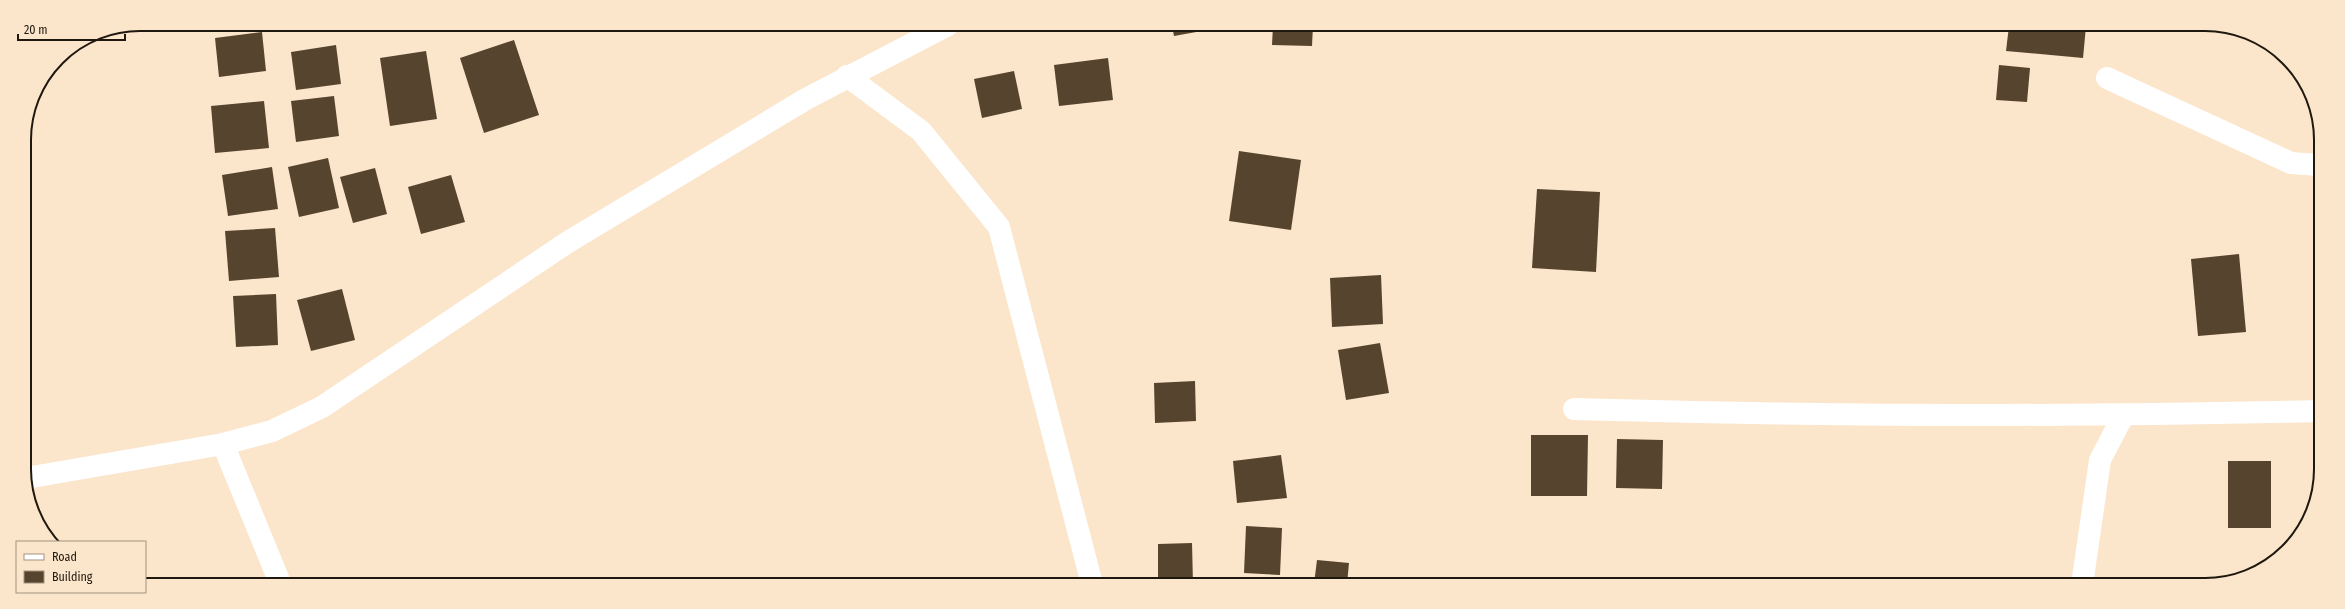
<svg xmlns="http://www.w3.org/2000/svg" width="2345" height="609" font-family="'Fira Sans Condensed',sans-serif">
	<rect width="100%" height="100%" fill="#fbe5cb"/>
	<!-- building -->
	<g fill="#56442f">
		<polygon points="307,24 327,24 327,25 307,27"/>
		<polygon points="1172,25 1212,25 1213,29 1174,36"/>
		<polygon points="1273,25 1313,25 1312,46 1272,45"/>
		<polygon points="2009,26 2086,26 2083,58 2006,51"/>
		<polygon points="262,32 266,71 219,77 215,38"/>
		<polygon points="514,40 539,115 484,133 460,58"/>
		<polygon points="336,45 341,84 296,90 291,52"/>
		<polygon points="426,51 437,119 390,126 380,58"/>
		<polygon points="1108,58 1113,100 1059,106 1054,65"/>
		<polygon points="1999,65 2030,68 2027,102 1996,100"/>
		<polygon points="1014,71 1022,109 982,118 974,79"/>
		<polygon points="334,96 339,136 296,142 291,101"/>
		<polygon points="264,101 269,148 215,153 211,106"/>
		<polygon points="1239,151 1301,160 1291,230 1229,221"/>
		<polygon points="328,158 339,208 299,217 288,167"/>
		<polygon points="272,167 278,209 228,216 222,175"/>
		<polygon points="375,168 387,214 353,223 340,177"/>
		<polygon points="451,175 465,222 421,234 408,187"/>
		<polygon points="1537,189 1600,192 1596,272 1532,268"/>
		<polygon points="275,228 279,277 229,281 225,231"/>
		<polygon points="2239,254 2246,332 2198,336 2191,259"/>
		<polygon points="1381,275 1383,324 1332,327 1330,278"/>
		<polygon points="342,289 355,340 311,351 297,300"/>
		<polygon points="276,294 278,345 236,347 233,296"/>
		<polygon points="1380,343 1389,393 1346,400 1338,350"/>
		<polygon points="1195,381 1196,421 1155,423 1154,383"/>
		<polygon points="1531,435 1588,435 1587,496 1531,496"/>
		<polygon points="1617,439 1663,440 1662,489 1616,488"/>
		<polygon points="1281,455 1287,498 1237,503 1233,461"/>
		<rect x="2228" y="461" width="43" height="67"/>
		<polygon points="1246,526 1282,528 1280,575 1244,573"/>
		<polygon points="1192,543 1193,584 1158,584 1158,544"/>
		<polygon points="1317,560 1349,563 1347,584 1314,584"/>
	</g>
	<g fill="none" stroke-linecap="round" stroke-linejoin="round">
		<!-- street -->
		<g stroke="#fff" stroke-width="22">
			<polyline points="847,76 921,131 999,227 1092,584"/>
			<polyline points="2107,78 2291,163 2319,165"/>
			<path d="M1574 409C1822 416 2071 417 2319 411"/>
			<polyline points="223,444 280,583"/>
			<polyline points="26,478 223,444 272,431 322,407 568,242 806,99 948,25"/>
			<polyline points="2082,585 2100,460 2123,416"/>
		</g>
	</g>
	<!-- crop -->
	<path d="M0 0H2345V609H0ZM140 31H2205A109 109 0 0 1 2314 140V469A109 109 0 0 1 2205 578H140A109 109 0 0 1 31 469V140A109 109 0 0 1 140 31Z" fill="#fbe5cb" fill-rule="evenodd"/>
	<path fill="none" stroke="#1f180e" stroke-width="2" d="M140 31H2205A109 109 0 0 1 2314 140V469A109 109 0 0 1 2205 578H140A109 109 0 0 1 31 469V140A109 109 0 0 1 140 31Z"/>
	<!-- legend -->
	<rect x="16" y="541" width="130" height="52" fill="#fbe5cb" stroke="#a3937f"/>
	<rect x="24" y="554" width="20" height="6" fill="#ffffff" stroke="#a3937f"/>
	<text x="52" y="561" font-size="12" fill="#1f180e">Road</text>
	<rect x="24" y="571" width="20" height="12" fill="#56442f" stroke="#a3937f"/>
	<text x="52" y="581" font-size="12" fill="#1f180e">Building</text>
	<!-- scale -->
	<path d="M18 34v6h107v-6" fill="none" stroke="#1f180e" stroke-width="2"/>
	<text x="24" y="34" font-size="12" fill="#1f180e" stroke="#fbe5cb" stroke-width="3" paint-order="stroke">20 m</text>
</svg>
